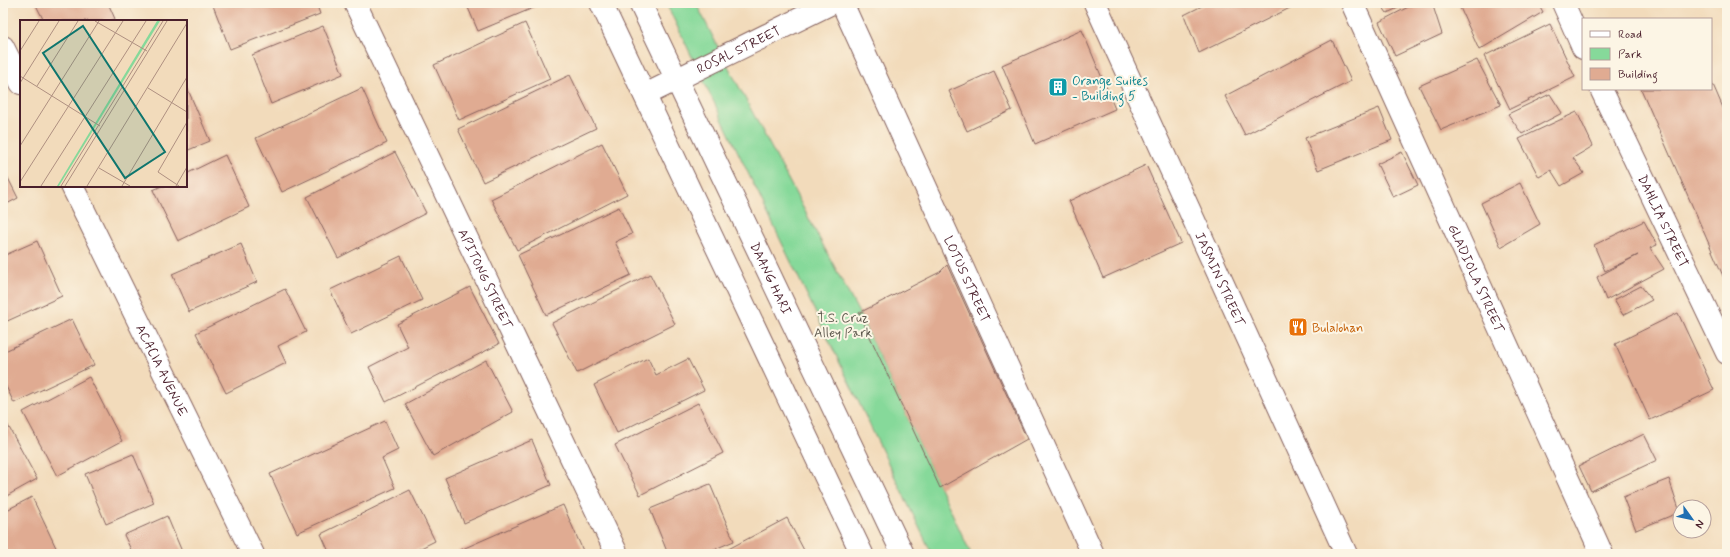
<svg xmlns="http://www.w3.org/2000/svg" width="1730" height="557" font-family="Mynerve,sans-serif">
	<rect width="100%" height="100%" fill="#fcf5e5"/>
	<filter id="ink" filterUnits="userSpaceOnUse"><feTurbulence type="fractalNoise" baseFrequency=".025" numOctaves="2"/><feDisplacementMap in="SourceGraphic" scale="8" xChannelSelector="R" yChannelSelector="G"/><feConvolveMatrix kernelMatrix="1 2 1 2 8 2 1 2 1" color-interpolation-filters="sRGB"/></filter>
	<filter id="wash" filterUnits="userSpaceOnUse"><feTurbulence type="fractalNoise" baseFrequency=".012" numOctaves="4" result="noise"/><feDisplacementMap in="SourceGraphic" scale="16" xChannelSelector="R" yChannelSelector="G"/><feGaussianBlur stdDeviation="0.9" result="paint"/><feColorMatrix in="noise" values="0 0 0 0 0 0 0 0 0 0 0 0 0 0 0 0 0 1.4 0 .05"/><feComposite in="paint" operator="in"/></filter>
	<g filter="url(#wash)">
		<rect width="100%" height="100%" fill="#f2dbbb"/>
		<!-- green -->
		<polygon fill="#86d99a" stroke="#687c62" points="666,3 696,3 720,51 859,313 971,554 932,554"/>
		<g id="blocks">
			<!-- building -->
			<g fill="#e0ab92">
				<polygon points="35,3 108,3 115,19 110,21 44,21"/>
				<polygon points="212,3 316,3 320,14 230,49"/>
				<polygon points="466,3 545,3 478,31"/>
				<polygon points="1208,3 1300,3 1199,53 1184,15"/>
				<polygon points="1380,3 1409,3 1387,13"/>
				<polygon points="1416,3 1432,3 1442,34 1395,56 1379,22"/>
				<polygon points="1458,3 1538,3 1543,12 1479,50"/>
				<polygon points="525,23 550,79 459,120 434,65"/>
				<polygon points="1550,24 1575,77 1510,109 1484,56"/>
				<polygon points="323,26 343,74 271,104 252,55"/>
				<polygon points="1082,30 1115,109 1035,144 1002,65"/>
				<polygon points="1332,40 1351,81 1245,135 1225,96"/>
				<polygon points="1477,60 1501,105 1441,130 1419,86"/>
				<polygon points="994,71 1012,110 967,131 949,91"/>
				<polygon points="570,75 596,128 483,182 458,129"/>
				<polygon points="1711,80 1727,117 1727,285 1641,89 1711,89"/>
				<polygon points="186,85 210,141 186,151"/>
				<polygon points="362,88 387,143 282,192 256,138"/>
				<polygon points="1550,94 1562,113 1522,134 1508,114"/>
				<polygon points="1379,108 1392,140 1318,170 1305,138"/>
				<polygon points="1577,112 1593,146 1573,158 1584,173 1561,186 1551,170 1539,177 1519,139"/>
				<polygon points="602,143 627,194 517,250 491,199"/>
				<polygon points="395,152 426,213 338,258 307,197"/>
				<polygon points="1402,152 1418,185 1393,197 1377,164"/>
				<polygon points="225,155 249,207 178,241 153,190 162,186 186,186 186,174"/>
				<polygon points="1146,165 1181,243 1103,278 1069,201"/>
				<polygon points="3,168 18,198 3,206"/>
				<polygon points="1520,183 1540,224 1501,247 1481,203"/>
				<polygon points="619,207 632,234 615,242 631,275 546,315 518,255"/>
				<polygon points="1644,221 1657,245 1650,248 1664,269 1606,300 1597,277 1638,255 1605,271 1594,245"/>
				<polygon points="37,241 62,296 3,323 3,256"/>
				<polygon points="241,244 257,282 189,312 172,274"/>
				<polygon points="401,256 422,300 351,334 330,290"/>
				<polygon points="947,265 1027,439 940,488 859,313 940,272"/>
				<polygon points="650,274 675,324 577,373 552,323"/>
				<polygon points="1641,286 1652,300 1623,315 1614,300"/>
				<polygon points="470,287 499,344 386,402 369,367 408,347 397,324"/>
				<polygon points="285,289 306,332 278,346 286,363 226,393 196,333"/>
				<polygon points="1678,313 1714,390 1650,420 1615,344"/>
				<polygon points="72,319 94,365 14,403 3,380 3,352"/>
				<polygon points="648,358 656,375 688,359 704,390 617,433 594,385"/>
				<polygon points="486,360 513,412 433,456 405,404"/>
				<polygon points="89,377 122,441 57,476 23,412"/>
				<polygon points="698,403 723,453 640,495 615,445"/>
				<polygon points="5,420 37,479 3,498 3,421"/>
				<polygon points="385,421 398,450 382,458 395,488 297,533 270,474"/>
				<polygon points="1644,434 1657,460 1591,491 1579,466"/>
				<polygon points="532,440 551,485 464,523 445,478"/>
				<polygon points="133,454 154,503 106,524 85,474"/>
				<polygon points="1669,479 1680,512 1636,530 1623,497"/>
				<polygon points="710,484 734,541 703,554 668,554 650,509"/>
				<polygon points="410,490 435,541 409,554 330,554 321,534"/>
				<polygon points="32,497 59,554 3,554 3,512"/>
				<polygon points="563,505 584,553 460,554 458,551"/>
				<polygon points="167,516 183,554 133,554 124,535"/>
				<polygon points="787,518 806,554 719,554"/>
			</g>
		</g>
	</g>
	<g filter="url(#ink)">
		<use href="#blocks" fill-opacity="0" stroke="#85615d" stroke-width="1"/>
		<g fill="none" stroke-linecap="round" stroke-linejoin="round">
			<defs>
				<g id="minor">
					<path id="s1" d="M355 3 617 554"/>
					<path id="s2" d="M842 3 1093 554"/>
					<path id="s3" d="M1095 3 1346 554"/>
					<path id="s4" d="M1352 3 1602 554"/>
					<polyline points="1563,3 1583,48"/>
					<polyline points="3,47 21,83"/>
					<path id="s5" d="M1601 89 1727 353"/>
					<path id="s6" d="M645 95 832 3"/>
					<path id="s7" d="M72 186 253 554"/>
				</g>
				<g id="major">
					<polyline points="601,3 862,554"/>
					<path id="s8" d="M640 3 903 554"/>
				</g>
			</defs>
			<!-- minor casing -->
			<use href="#minor" stroke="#85615d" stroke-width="24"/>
			<!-- major casing -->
			<use href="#major" stroke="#85615d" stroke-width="24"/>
			<!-- minor -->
			<use href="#minor" stroke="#fff" stroke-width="22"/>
			<!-- major -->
			<use href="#major" stroke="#fff" stroke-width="22"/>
		</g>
	</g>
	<!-- icons -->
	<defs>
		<symbol id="building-square" viewBox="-11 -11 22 22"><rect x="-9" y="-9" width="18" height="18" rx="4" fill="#0f9aa8" stroke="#fcf5e5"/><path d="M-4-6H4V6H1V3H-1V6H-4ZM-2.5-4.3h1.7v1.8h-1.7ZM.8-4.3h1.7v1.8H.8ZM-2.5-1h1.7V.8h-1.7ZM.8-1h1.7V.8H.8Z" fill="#fff"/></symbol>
		<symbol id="restaurant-square" viewBox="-11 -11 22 22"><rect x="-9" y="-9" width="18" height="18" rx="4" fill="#e8710a" stroke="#fcf5e5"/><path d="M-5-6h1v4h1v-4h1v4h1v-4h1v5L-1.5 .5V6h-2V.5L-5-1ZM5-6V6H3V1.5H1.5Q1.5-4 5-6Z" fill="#fff"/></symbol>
	</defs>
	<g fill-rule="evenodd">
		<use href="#building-square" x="1047" y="76" width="22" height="22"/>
		<use href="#restaurant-square" x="1287" y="316" width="22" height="22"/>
	</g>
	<g text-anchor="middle" stroke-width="4" stroke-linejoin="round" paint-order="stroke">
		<!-- street labels -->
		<g font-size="13" fill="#4a1f2b" stroke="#fcf5e5">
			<text dy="5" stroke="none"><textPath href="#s6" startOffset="104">ROSAL STREET</textPath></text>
			<text dy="5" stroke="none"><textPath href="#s5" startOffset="146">DAHLIA STREET</textPath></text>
			<text dy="5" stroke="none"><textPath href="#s1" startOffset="305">APITONG STREET</textPath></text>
			<text dy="5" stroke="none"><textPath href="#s2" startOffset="303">LOTUS STREET</textPath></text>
			<text dy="5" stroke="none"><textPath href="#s4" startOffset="302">GLADIOLA STREET</textPath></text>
			<text dy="5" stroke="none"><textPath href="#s8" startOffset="305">DAANG HARI</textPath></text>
			<text dy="5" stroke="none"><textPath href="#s3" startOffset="303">JASMIN STREET</textPath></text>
			<text dy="5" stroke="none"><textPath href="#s7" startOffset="205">ACACIA AVENUE</textPath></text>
		</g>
		<!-- culture labels -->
		<g font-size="13" fill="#0d838f" stroke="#fcf5e5" text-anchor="start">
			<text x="1072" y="85">Orange Suites<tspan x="1072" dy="15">- Building 5</tspan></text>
		</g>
		<!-- park labels -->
		<g font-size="13" fill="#5c574c" stroke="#fcf5e5">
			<text x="843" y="322">T.S. Cruz<tspan x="843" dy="15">Alley Park</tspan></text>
		</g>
		<!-- food labels -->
		<g font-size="13" fill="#c56008" stroke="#fcf5e5" text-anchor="start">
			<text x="1312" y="332">Bulalohan</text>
		</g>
	</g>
	<!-- overview -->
	<g transform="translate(20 20)">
		<rect width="167" height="167" fill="#f2dbbb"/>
		<path d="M137 1H140L39 166H37Z" fill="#86d99a"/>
		<path fill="none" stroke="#af9081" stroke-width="1" d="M75 1 127 31M0 31 19 1M0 56 80 106M0 63 39 1M17 66 58 1M128 68 167 92M0 126 79 1M79 148 110 166M0 162 103 1M21 166 126 1M41 166 143 1M45 166 147 1M67 166 167 3M102 166 167 57M156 166 167 147M159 166 138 152 167 102"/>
		<path fill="#0f766e" fill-opacity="0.15" stroke="#0f766e" stroke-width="2" d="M63 6 145 132 105 158 23 33Z"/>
		<rect width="167" height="167" fill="none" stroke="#4a1f2b" stroke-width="2"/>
	</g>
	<!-- margin -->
	<rect width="1730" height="557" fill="none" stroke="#fcf5e5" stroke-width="16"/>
	<!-- legend -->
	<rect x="1582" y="18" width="130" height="72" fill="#fcf5e5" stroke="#b59f9b"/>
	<rect x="1590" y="31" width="20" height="6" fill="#ffffff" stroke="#b59f9b"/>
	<text x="1618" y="38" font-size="12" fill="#4a1f2b">Road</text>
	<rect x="1590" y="48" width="20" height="12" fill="#86d99a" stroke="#b59f9b"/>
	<text x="1618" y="58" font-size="12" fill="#4a1f2b">Park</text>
	<rect x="1590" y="68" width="20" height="12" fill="#e0ab92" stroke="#b59f9b"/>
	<text x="1618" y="78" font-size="12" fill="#4a1f2b">Building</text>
	<!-- north arrow -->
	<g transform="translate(1692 519) rotate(123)"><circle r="19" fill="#fcf5e5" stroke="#b59f9b"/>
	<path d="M0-3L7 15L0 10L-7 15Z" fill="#1f6fb2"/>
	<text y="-6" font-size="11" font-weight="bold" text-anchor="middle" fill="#4a1f2b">N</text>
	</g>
</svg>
